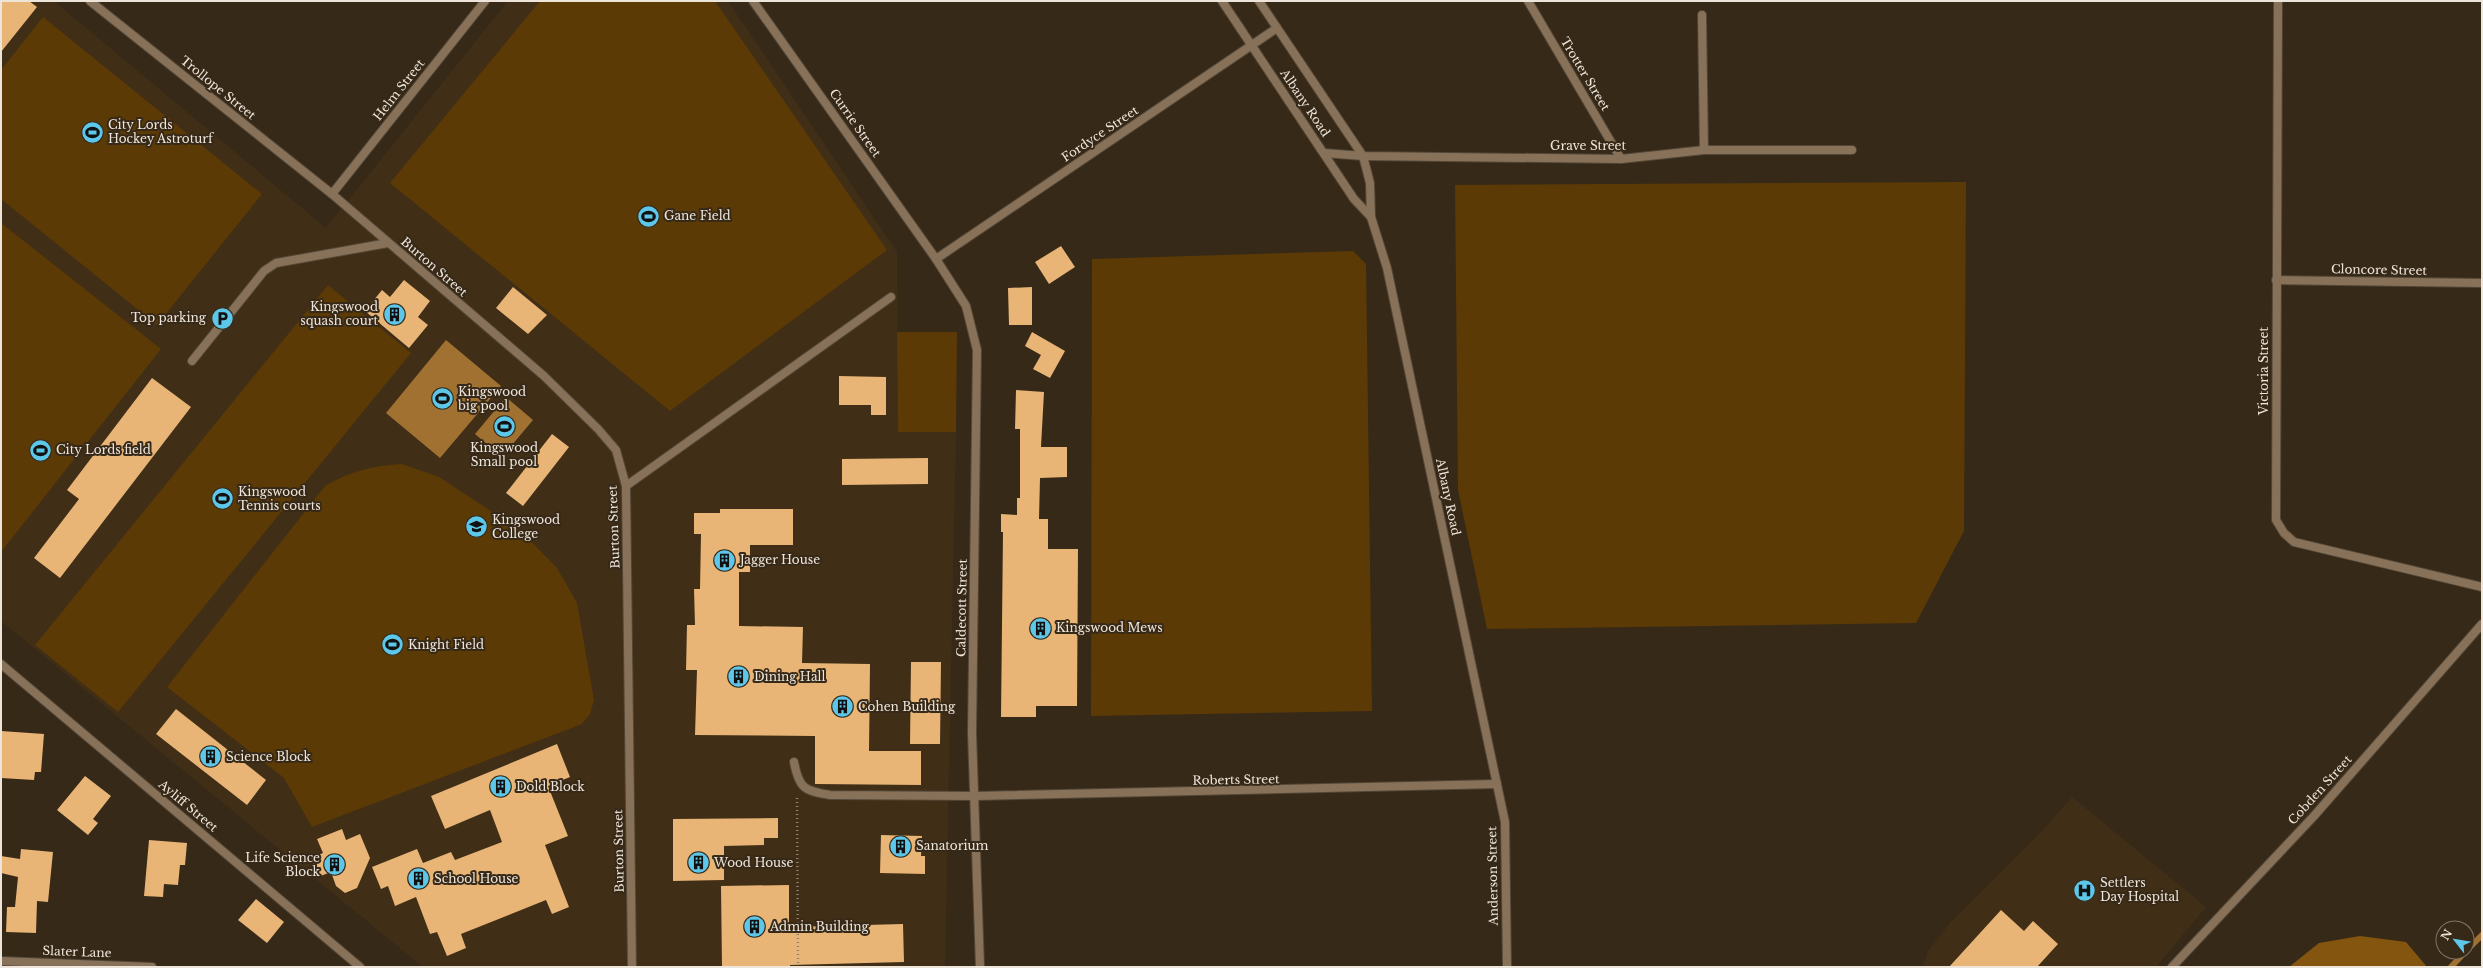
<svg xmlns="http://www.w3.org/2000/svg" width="2483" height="968" font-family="'Libre Baskerville',serif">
	<rect width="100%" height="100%" fill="#372918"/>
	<!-- built -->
	<g fill="#402e17">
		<polygon points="1,1 54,1 326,228 508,1 728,1 897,252 898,431 956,432 945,967 423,967 1,621"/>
		<polygon points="2072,797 2206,907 2156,967 1923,967 1928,951 1950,923 2042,831"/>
	</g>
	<!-- green -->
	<g fill="#5b3a06">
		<polygon points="540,1 715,1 887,250 670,411 390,183"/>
		<polygon points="43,17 262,194 157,325 1,199 1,70"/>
		<polygon points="1966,182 1964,531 1916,623 1487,629 1458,490 1455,185"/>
		<polygon points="1,223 161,349 1,552"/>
		<polygon points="1353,251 1366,264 1372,711 1091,716 1092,259"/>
		<polygon points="328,285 411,353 118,712 35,645"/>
		<polygon points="897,332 957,332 956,432 898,432"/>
		<path d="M402 464 439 477 520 530 557 568 577 603 594 700 590 714 582 724 312 827 284 778 167 687 325 486C349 472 373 465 402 464Z"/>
	</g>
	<!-- forest -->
	<polygon fill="#83550f" points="2360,936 2406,942 2427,967 2289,967 2319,943"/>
	<!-- water -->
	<g fill="#a17132">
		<polygon points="446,340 501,386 440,458 386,413"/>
		<polygon points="506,397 533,420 502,457 475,434"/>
	</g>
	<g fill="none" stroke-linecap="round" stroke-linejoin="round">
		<!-- stream -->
		<g stroke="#a17132" stroke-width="6">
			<polyline points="2467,950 2482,935"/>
			<polyline points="2451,967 2465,952"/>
		</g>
	</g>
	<!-- building -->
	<g fill="#e8b577">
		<polygon points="1,1 29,1 37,7 1,52"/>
		<polygon points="1061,246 1075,267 1049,284 1035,262"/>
		<polygon points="404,280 430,301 418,317 428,325 409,348 365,311 382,290 390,297"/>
		<polygon points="513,287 547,315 528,334 496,308"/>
		<polygon points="1032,287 1032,325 1009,325 1008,288"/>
		<polygon points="1032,332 1065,351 1050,378 1033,369 1041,355 1025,346"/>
		<polygon points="839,376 886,377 886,415 871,415 871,405 839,405"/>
		<polygon points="152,378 191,407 60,578 34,558 79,499 67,490"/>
		<polygon points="1016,390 1044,392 1041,447 1067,447 1067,477 1040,478 1039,519 1048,519 1048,549 1078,549 1077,706 1036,706 1036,717 1001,717 1003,532 1001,532 1001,514 1017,515 1017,498 1020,498 1020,429 1015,429"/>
		<polygon points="552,434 569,447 523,506 506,493"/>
		<polygon points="928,458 928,484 842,485 842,459"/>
		<polygon points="720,509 793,509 793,545 750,545 750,572 739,572 739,626 803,627 802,663 870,664 869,751 921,751 921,785 815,784 815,736 695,735 697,670 686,670 687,625 695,625 694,589 700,589 701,534 694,534 694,513 720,513"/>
		<polygon points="911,662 941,662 940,744 910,744"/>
		<polygon points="176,709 266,780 247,805 156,734"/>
		<polygon points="1,731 44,734 41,772 35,772 34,780 1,778"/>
		<polygon points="557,744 570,777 548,786 568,836 545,845 569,907 552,914 546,900 461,934 466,948 447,956 437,932 430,934 416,897 395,906 388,886 381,889 372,867 417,849 423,863 451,852 455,860 502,842 490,810 445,829 431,796"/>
		<polygon points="85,776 111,796 93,819 98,823 88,835 57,810"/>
		<polygon points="778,818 778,838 764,838 764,845 724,846 724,880 673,881 673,819"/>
		<polygon points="342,829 346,840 360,834 370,858 357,888 345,893 336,886 331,872 318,877 311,858 323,853 317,839"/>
		<polygon points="881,835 922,836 921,856 925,856 925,874 880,873"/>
		<polygon points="149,840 187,843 185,865 180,865 178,885 164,884 163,897 144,896"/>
		<polygon points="21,849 53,852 48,902 37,901 36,933 6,932 7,907 15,907 18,877 1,873 1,856 20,859"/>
		<polygon points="789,885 789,927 903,924 904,962 790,965 790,967 722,967 721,886"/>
		<polygon points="256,899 284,922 267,943 238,920"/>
		<polygon points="2001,910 2024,931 2033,921 2058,944 2037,967 1949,967"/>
	</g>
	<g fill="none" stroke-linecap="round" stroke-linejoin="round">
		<defs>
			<g id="service">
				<polyline points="192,361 264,271 276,263 388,243"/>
				<path d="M794 762C799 789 805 791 830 795L976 796"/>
				<polyline points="1,961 152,967"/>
			</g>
			<g id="minor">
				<polyline points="90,1 332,194 544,376 598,429 616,450 626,486 632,967"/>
				<polyline points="753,1 936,259 966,306 977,350 972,733 980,967"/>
				<polyline points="1222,1 1354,199 1371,217"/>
				<polyline points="1259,1 1363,156 1370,183 1371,217 1387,268 1505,822 1507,967"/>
				<polyline points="1528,1 1621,159"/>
				<polyline points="2278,1 2276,520 2284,533 2294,542 2482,587"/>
				<polyline points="1702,15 1704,150"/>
				<polyline points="1324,153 1363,156 1621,159 1704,150 1852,150"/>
				<polyline points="332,194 485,1"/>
				<polyline points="936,259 1277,28"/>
				<polyline points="2276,280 2482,283"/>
				<polyline points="626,486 891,297"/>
				<polyline points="1,664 360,967"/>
				<polyline points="976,796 1497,784"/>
				<polyline points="2172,967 2314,816 2482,624"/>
			</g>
		</defs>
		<!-- service casing -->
		<use href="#service" stroke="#544737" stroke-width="10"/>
		<!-- minor casing -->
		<use href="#minor" stroke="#544737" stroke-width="10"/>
		<!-- path -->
		<polyline stroke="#8e8274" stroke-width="2.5" stroke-dasharray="1 3" stroke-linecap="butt" points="797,798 798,967"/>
		<!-- service -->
		<use href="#service" stroke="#877259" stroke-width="8"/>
		<!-- minor -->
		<use href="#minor" stroke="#877259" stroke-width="8"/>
	</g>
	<!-- icons -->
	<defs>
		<symbol id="stadium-disc" viewBox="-11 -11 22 22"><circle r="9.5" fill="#5cc7e8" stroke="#372918"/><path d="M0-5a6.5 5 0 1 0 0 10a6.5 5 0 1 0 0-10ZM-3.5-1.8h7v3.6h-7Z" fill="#111"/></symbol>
		<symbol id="building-disc" viewBox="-11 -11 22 22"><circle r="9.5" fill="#5cc7e8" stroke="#372918"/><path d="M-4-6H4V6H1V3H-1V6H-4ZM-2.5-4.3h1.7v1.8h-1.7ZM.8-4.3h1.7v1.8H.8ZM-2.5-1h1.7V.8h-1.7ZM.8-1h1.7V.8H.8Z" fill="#111"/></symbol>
		<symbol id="parking-disc" viewBox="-11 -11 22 22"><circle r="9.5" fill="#5cc7e8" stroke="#372918"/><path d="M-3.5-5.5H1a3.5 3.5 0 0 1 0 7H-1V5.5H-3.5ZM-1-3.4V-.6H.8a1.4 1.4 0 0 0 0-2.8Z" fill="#111"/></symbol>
		<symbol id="school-disc" viewBox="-11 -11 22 22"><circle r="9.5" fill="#5cc7e8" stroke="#372918"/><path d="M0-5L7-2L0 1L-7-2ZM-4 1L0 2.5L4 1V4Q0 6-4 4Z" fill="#111"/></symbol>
		<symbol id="hospital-disc" viewBox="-11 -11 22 22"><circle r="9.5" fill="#5cc7e8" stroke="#372918"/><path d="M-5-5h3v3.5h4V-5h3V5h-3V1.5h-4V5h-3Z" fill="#111"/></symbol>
	</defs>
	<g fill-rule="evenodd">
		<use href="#stadium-disc" x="80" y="120" width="25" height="25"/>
		<use href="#stadium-disc" x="636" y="204" width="25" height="25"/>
		<use href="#building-disc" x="382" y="302" width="25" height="25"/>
		<use href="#parking-disc" x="210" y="306" width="25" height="25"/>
		<use href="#stadium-disc" x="430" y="386" width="25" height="25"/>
		<use href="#stadium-disc" x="492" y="414" width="25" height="25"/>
		<use href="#stadium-disc" x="28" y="438" width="25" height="25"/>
		<use href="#stadium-disc" x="210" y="486" width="25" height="25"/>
		<use href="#school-disc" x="464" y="514" width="25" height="25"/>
		<use href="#building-disc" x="712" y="548" width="25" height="25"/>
		<use href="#building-disc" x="1028" y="616" width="25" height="25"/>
		<use href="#stadium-disc" x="380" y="632" width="25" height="25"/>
		<use href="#building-disc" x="726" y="664" width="25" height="25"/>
		<use href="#building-disc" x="830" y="694" width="25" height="25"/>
		<use href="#building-disc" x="198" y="744" width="25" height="25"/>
		<use href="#building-disc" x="488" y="774" width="25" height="25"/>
		<use href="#building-disc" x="888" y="834" width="25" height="25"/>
		<use href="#building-disc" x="686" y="850" width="25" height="25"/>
		<use href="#building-disc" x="322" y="852" width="25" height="25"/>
		<use href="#building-disc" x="406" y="866" width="25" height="25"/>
		<use href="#hospital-disc" x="2072" y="878" width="25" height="25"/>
		<use href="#building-disc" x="742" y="914" width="25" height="25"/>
	</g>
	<g text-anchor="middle" stroke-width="4" stroke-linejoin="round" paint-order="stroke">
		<!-- street labels -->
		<g font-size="12" fill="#eee5da" stroke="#372918">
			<text transform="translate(1585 74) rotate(59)" y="4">Trotter Street</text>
			<text transform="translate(218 88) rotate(39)" y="4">Trollope Street</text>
			<text transform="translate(399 90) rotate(-52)" y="4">Helm Street</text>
			<text transform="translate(1305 103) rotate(56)" y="4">Albany Road</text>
			<text transform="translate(855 123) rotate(55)" y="4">Currie Street</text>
			<text transform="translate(1100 134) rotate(-34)" y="4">Fordyce Street</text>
			<text x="1588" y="150">Grave Street</text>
			<text transform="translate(434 267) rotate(41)" y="4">Burton Street</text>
			<text transform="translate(2379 270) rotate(1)" y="4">Cloncore Street</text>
			<text transform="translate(2264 371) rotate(-90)" y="4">Victoria Street</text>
			<text transform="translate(1448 497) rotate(78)" y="4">Albany Road</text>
			<text transform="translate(614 527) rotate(-92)" y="4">Burton Street</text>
			<text transform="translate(962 608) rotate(-89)" y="4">Caldecott Street</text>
			<text transform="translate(1236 780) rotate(-1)" y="4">Roberts Street</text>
			<text transform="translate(2320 790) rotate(-48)" y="4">Cobden Street</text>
			<text transform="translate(188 806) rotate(40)" y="4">Ayliff Street</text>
			<text transform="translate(619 851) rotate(-91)" y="4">Burton Street</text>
			<text transform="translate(1493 876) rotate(-91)" y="4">Anderson Street</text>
			<text transform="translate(77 952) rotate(2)" y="4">Slater Lane</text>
		</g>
		<!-- poi labels -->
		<g font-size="12" fill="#eee5da" stroke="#372918" text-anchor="start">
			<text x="108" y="129">City Lords<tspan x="108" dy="14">Hockey Astroturf</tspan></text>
			<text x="664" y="220">Gane Field</text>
			<text x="378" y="311" text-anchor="end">Kingswood<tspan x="378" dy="14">squash court</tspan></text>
			<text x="206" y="322" text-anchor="end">Top parking</text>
			<text x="458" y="396">Kingswood<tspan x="458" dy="14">big pool</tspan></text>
			<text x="504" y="452" text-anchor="middle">Kingswood<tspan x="504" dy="14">Small pool</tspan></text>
			<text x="56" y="454">City Lords field</text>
			<text x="238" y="496">Kingswood<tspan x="238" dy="14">Tennis courts</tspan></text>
			<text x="492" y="524">Kingswood<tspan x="492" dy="14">College</tspan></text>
			<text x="740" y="564">Jagger House</text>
			<text x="1056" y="632">Kingswood Mews</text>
			<text x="408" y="649">Knight Field</text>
			<text x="754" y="681">Dining Hall</text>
			<text x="858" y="711">Cohen Building</text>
			<text x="226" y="761">Science Block</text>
			<text x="516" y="791">Dold Block</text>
			<text x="916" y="850">Sanatorium</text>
			<text x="320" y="862" text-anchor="end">Life Science<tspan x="320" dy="14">Block</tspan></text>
			<text x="714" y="867">Wood House</text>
			<text x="434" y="883">School House</text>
			<text x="2100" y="887">Settlers<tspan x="2100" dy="14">Day Hospital</tspan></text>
			<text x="770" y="931">Admin Building</text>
		</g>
	</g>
	<!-- border -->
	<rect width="2483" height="968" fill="none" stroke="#eee5da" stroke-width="4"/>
	<!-- north arrow -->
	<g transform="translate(2455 940) rotate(301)"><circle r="19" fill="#372918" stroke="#807466"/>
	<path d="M0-3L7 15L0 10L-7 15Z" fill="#5cc7e8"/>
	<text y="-6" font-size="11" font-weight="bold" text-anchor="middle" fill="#eee5da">N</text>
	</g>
</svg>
